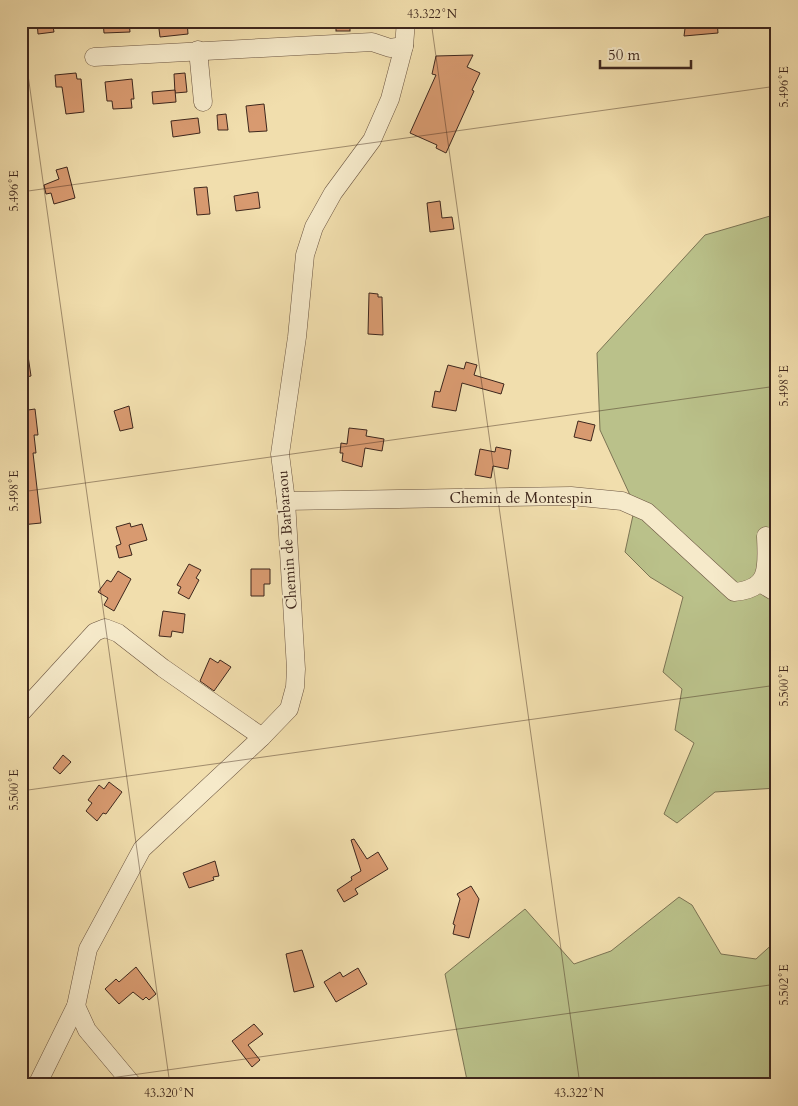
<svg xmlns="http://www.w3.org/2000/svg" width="798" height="1106" font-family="Cardo,serif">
	<rect width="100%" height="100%" fill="#f1dead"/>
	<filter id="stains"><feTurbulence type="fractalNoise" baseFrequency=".004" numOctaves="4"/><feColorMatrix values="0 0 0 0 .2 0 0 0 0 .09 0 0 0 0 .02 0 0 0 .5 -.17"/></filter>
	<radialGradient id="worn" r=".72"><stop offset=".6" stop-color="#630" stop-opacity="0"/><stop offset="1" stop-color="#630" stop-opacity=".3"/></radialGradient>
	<!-- green -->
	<g fill="#bac18a" stroke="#7c7454">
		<polygon points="777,214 777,729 771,742 777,747 777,788 715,792 677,823 664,814 694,743 675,730 682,689 663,672 683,597 650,577 625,552 635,506 600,430 597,353 705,235"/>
		<polygon points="679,897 692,905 721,954 756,959 777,940 777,1085 468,1085 445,974 525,909 574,964 611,951"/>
	</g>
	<!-- building -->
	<g fill="#d89a70" stroke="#3e271d">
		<polygon points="37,21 52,21 54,32 38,34"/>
		<polygon points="103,21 129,21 130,32 104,33"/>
		<polygon points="158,21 187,21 188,34 160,37"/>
		<rect x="336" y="21" width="14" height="10"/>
		<polygon points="686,21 717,21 718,33 684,36"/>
		<polygon points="473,55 467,67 480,73 472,90 474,91 446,153 436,148 437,145 410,133 436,75 432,74 436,56"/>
		<polygon points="76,73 77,79 81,79 84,112 66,114 62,87 56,87 55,75"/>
		<polygon points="185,73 187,92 175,93 174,74"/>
		<polygon points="132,79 134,99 131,99 132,108 113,109 112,101 107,101 105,82"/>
		<polygon points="175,90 176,102 153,104 152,92"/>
		<polygon points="264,104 267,131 249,132 246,106"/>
		<polygon points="226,114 228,130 218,130 217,115"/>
		<polygon points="198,118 200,133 173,137 171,121"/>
		<polygon points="67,167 75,198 54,204 51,193 46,194 44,185 59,179 56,170"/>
		<polygon points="207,187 210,214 197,215 194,188"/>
		<polygon points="258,192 260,208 236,211 234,196"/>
		<polygon points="440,201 442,218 452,217 454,229 430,232 427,203"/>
		<polygon points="369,293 378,294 378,297 382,297 383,335 368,334"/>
		<polygon points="27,349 31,376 21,378 21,350"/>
		<polygon points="466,362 477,365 474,375 504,384 501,394 462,383 456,411 432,407 435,391 440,392 448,365 464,369"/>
		<polygon points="129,406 133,428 120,431 114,411"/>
		<polygon points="35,409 38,435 34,435 36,453 33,453 41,523 21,525 21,515 24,515 21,496 21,411"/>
		<polygon points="578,421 595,425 591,441 574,437"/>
		<polygon points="349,428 367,430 366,436 384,439 382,451 365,448 362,467 342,461 343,453 340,453 341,443 347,444"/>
		<polygon points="496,447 511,450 508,469 493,466 491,478 475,475 480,449 495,452"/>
		<polygon points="130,523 131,527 142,524 147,540 129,545 132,555 119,558 116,546 121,544 116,527"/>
		<polygon points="189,564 201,570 196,578 199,580 189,599 178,593 181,587 177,585"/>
		<polygon points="251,569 270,569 270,584 264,584 264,596 251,596"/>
		<polygon points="118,571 131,579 114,611 104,605 108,598 98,592 107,580 111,582"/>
		<polygon points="163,611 185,614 183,633 172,631 171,637 159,636"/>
		<polygon points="210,658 218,663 220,660 231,667 214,691 200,681"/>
		<polygon points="63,755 71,762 60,774 53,768"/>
		<polygon points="109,782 122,792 106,814 103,813 97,821 86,811 92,803 88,800 99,785 104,789"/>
		<polygon points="354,839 367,859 378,852 388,869 355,889 358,894 344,902 337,890 352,880 351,877 361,871 351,840"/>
		<polygon points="215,861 219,876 213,877 214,880 189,888 183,873"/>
		<polygon points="471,886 479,899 469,938 453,934 455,925 453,924 460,899 457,894"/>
		<polygon points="302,950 314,987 294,992 286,954"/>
		<polygon points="136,967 156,994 149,1000 146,997 143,1000 133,992 119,1004 105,989 116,979 119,982"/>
		<polygon points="358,968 367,984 336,1002 324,982 340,972 343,977"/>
		<polygon points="254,1024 263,1034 248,1045 260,1060 252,1067 232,1041"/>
	</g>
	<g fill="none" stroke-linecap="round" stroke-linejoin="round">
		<defs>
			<g id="minor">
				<polyline points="198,50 203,102"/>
				<polyline points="94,57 372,42 390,48 404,46"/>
				<path d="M286 501 571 496 622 501 647 512 734 592C771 589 767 566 766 536"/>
				<polyline points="760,583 777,593"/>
				<polyline points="21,713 95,632 105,628 118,633 163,668 262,737"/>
				<polyline points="76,1006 87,1030 133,1085"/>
				<polyline points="37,1085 76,1006 88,949 142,849 262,737 289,709 295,687 296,669 286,501 280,454 297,337 305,255 314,227 333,193 372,140 390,99 404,46 406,21"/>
			</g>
		</defs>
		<!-- minor casing -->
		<use href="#minor" stroke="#6b5541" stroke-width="19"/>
		<!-- minor -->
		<use href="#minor" stroke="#f6eaca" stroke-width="18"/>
	</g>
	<!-- ticks -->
	<path fill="none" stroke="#3e271d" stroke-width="1" stroke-opacity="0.45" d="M431 21 580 1085M21 25 170 1085M21 192 777 86M21 492 777 386M21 791 777 685M61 1085 777 984"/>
	<g text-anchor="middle" stroke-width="4" stroke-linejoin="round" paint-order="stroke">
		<!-- street labels -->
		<g font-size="15" fill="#3e271d" stroke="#f6eaca">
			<text x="521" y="503">Chemin de Montespin</text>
			<text transform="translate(287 540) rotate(-94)" y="5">Chemin de Barbaraou</text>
		</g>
	</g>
	<!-- margin -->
	<rect width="798" height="1106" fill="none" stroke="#f1dead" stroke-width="55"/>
	<!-- scale -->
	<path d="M600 60v8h91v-8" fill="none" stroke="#3e271d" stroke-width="2.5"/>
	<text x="608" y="60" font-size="15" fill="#3e271d" stroke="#f6eaca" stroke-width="4" paint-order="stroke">50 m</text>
	<rect x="28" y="28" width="742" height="1050" fill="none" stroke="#3e271d" stroke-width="2"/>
	<g font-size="12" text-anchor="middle" fill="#3e271d">
		<text x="432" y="18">43.322°N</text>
		<text transform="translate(784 87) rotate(-90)" y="4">5.496°E</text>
		<text transform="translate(14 191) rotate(-90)" y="4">5.496°E</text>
		<text transform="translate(784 386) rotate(-90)" y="4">5.498°E</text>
		<text transform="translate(14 491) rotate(-90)" y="4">5.498°E</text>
		<text transform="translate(784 686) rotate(-90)" y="4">5.500°E</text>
		<text transform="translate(14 790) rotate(-90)" y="4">5.500°E</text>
		<text transform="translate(784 985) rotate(-90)" y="4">5.502°E</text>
		<text x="169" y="1097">43.320°N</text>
		<text x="579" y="1097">43.322°N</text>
	</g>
	<rect width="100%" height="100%" filter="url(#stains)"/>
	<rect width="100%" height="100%" fill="url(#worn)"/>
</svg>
